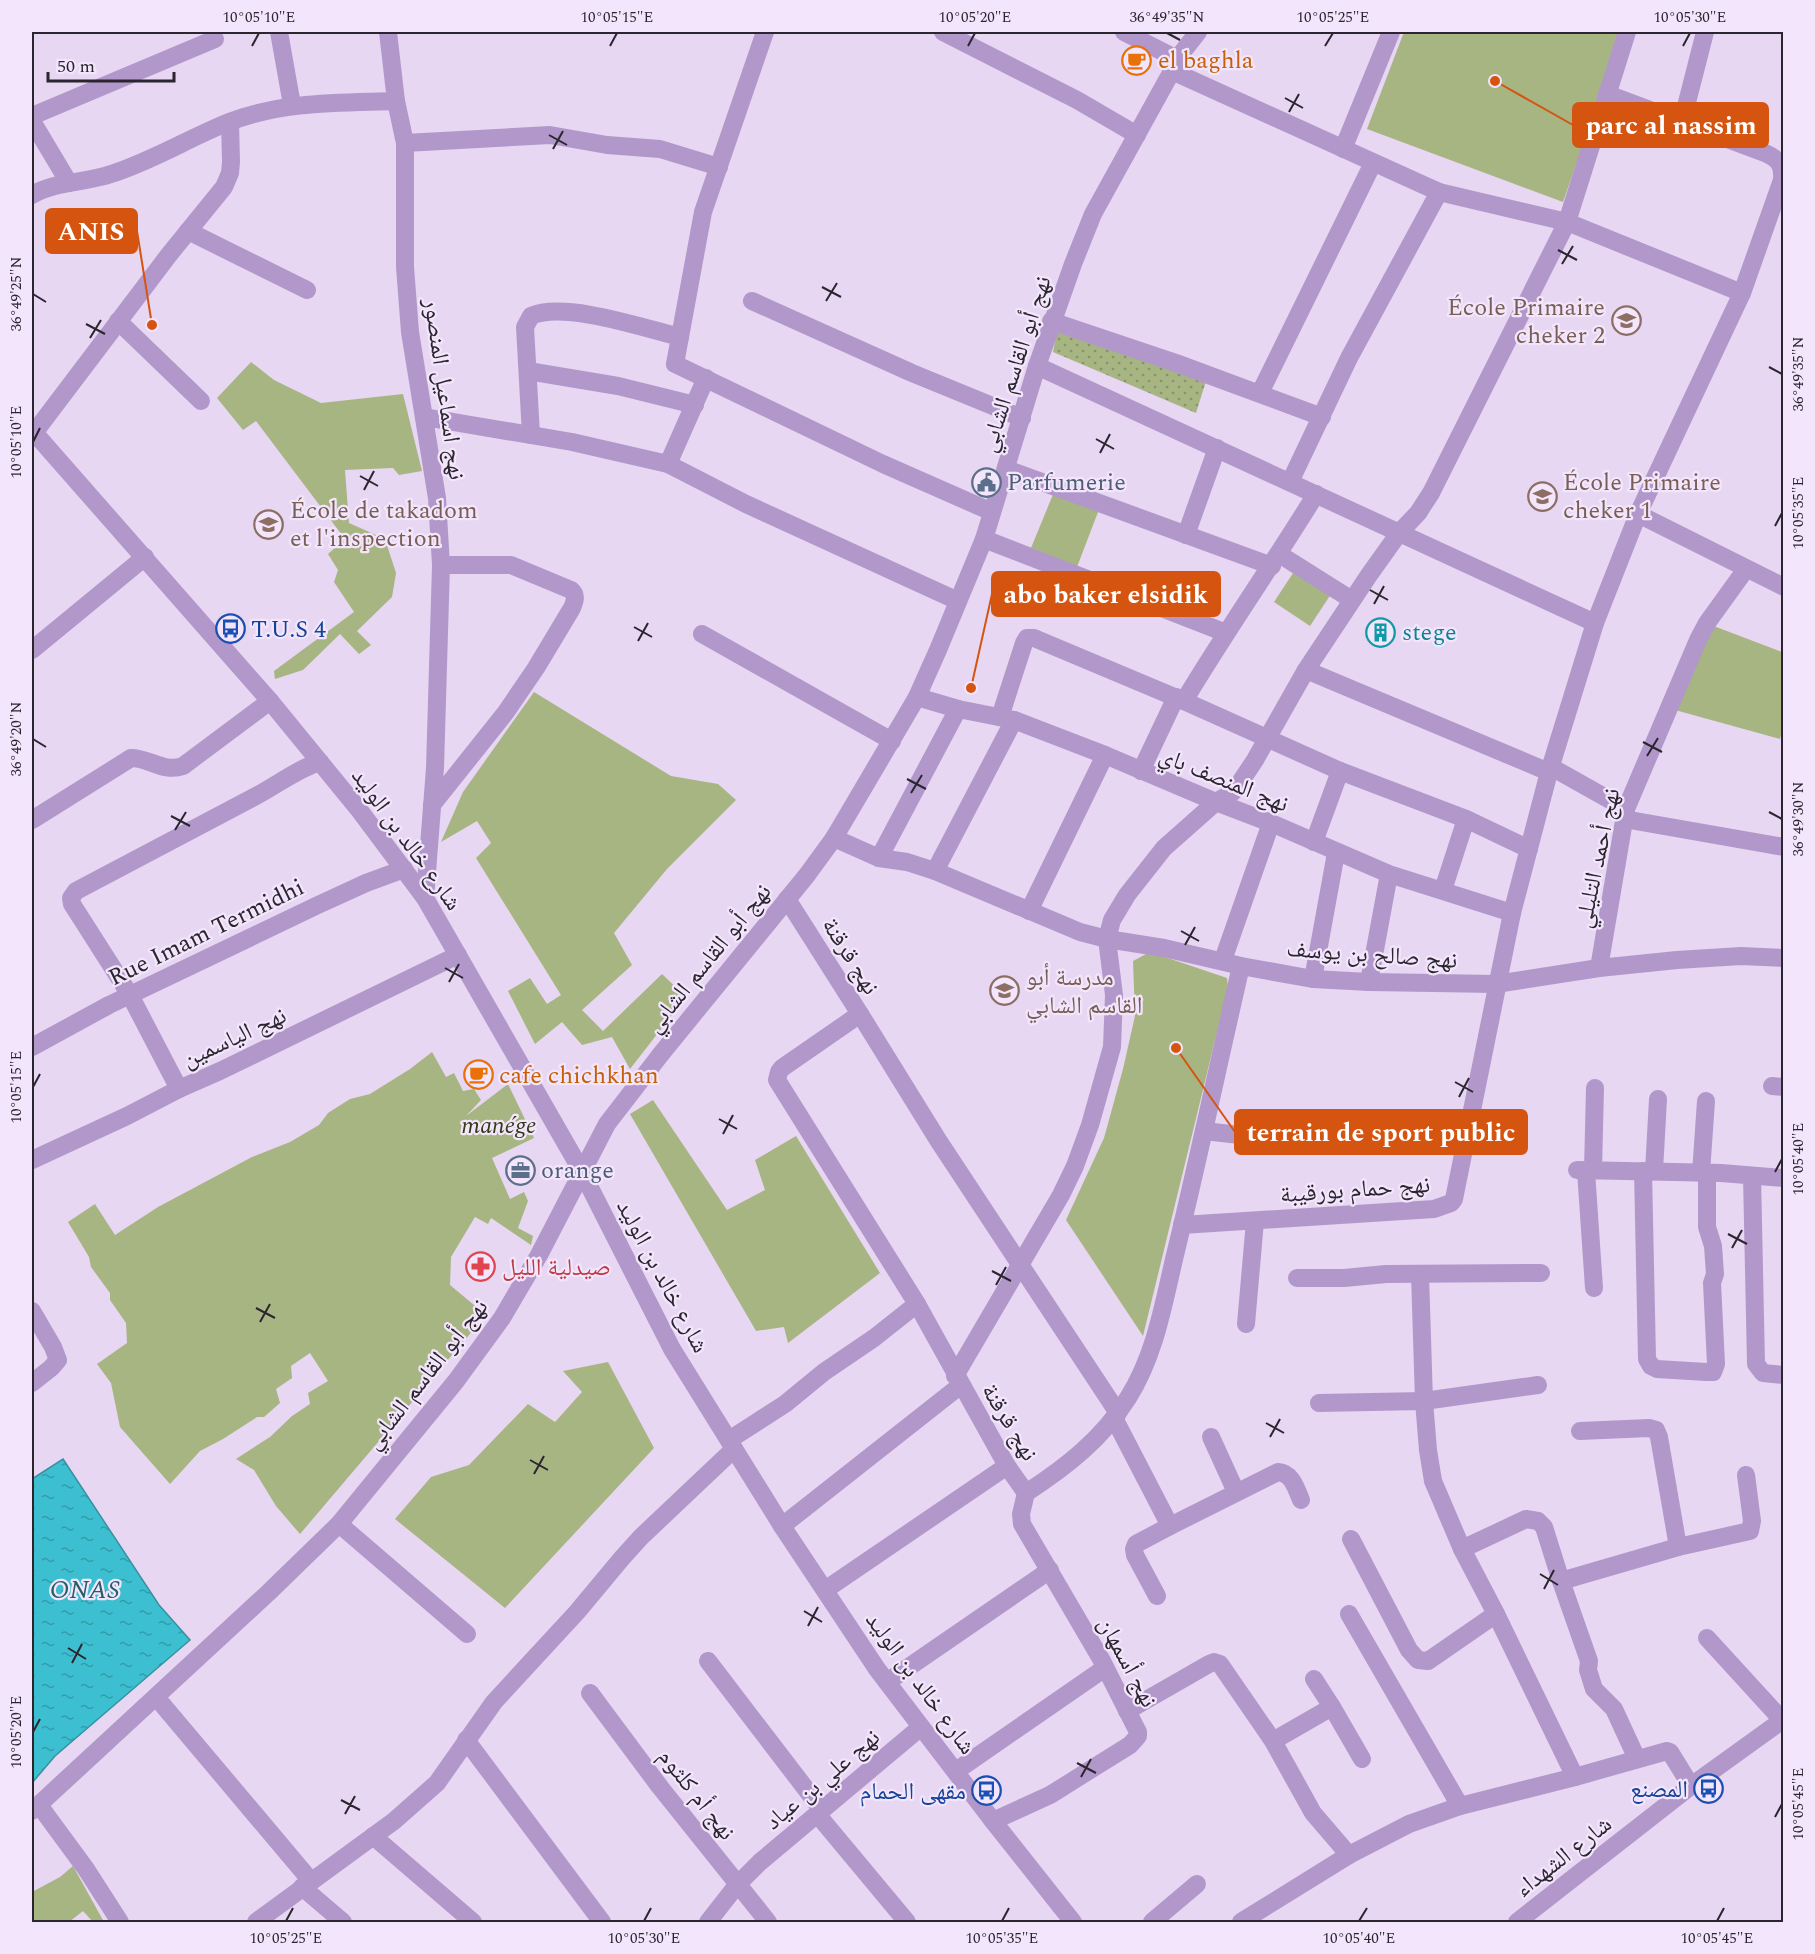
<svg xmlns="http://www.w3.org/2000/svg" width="1815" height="1954" font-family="Spectral,'Noto Naskh Arabic',serif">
	<defs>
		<pattern id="garden-dots" width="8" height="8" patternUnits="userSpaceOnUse" patternTransform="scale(1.5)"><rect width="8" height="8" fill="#a7b582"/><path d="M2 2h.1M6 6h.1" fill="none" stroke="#88936b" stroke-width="1.8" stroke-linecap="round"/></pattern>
		<pattern id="water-ripples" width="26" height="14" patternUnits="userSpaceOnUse" patternTransform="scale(1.5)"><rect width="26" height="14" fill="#3cbfd0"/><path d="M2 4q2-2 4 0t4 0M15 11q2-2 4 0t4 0" fill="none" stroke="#339ba9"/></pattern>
	</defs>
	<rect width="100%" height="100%" fill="#e7d7f2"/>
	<!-- green -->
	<g fill="#a7b582">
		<polygon points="1404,32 1622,33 1563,202 1367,129"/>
		<polygon points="251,362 274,380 321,403 403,394 422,471 399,475 393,468 345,470 349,523 385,539 396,573 392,597 357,631 371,645 359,654 340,634 303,670 275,679 274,671 354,612 334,582 338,570 328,554 345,539 256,421 243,430 217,398"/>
		<polygon points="1054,492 1098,512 1077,567 1031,548"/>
		<polygon points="1295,570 1331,594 1310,626 1274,602"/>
		<polygon points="1711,625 1782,652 1784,721 1780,739 1675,710"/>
		<polygon points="534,692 671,776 718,784 736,800 667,869 614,933 632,965 582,1010 603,1031 662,974 686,997 630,1069 612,1037 582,1045 562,1022 535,1044 508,991 530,978 547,1004 561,995 476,858 491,843 477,821 441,842 463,792"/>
		<polygon points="1150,952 1227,978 1228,987 1143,1336 1066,1220 1104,1138 1123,1069 1135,1016 1133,961"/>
		<polygon points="432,1052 446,1077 454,1073 463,1091 474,1089 481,1100 466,1116 508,1084 534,1138 492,1158 510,1199 524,1192 528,1201 518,1228 533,1236 531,1245 491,1218 488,1224 475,1217 451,1257 450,1285 486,1315 300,1534 276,1506 254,1470 236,1459 270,1437 292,1416 310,1404 308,1393 328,1381 310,1353 291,1366 292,1378 276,1389 280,1403 264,1417 257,1417 223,1439 200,1451 170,1484 120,1427 111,1383 97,1364 127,1343 126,1323 110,1300 110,1293 91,1267 89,1257 68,1222 95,1204 115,1235 158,1207 252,1157 290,1142 319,1125 328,1113 350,1099 370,1094 410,1069"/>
		<polygon points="653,1100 727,1210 765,1190 755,1160 796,1136 880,1273 788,1343 784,1327 756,1331 630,1114"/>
		<polygon points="608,1362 654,1448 505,1608 395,1519 431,1477 469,1465 528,1404 555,1422 582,1392 563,1371"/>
		<polygon points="73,1866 104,1922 93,1922 83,1911 69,1922 32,1922 32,1892 60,1877"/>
	</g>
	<!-- garden -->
	<polygon fill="url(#garden-dots)" points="1057,332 1206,381 1196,413 1053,352"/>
	<!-- water -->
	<polygon fill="url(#water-ripples)" stroke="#3791a0" stroke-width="1.5" points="63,1459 159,1605 190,1640 55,1756 32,1783 32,1479"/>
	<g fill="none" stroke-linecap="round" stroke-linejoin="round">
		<!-- minor -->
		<g stroke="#b298ca" stroke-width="18">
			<polyline points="279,32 292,105"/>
			<polyline points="388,32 396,101 405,143 405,267 410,332 437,498 441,565 435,768 425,898"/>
			<polyline points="765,32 703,212 675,364 883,464 992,512"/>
			<polyline points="943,32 1077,100 1137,135"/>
			<polyline points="1124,32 1177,59"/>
			<polyline points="1172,71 1439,192 1567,222 1742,293 1638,514 1595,623 1549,772 1512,913 1454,1199 1451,1203 1434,1209 1182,1225"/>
			<path d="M1607 94 1765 153C1779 159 1783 165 1782 180L1742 293"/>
			<polyline points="32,116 215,39"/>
			<polyline points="32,121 69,183"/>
			<polyline points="1682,122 1705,32"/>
			<polyline points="405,143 550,135 607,145 660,149 719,167"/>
			<polyline points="1343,149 1391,32"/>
			<path d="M32 195C56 181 85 183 111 174 152 161 189 138 229 122 284 101 339 103 396 101"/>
			<polyline points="188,231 307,290"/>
			<polyline points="752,301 912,373 1022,418"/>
			<polyline points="118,321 201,401"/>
			<polyline points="1051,321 1176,363 1322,417"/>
			<polyline points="1037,366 1595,623"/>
			<polyline points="528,371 618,386 695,405"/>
			<polyline points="1260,393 1373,163"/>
			<polyline points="424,417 572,442 668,464 746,504 958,601"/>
			<polyline points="32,430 270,701 360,811 425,898 581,1170 672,1349 782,1526 877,1669 993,1821 1073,1922"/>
			<polyline points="34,433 168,256 224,187 230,173 231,162 230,122"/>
			<path d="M531 435 525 327 531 316C564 301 644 328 680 337"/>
			<polyline points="668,464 706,378"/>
			<polyline points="1006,469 1272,566"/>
			<polyline points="1290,482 1349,358 1439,192"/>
			<polyline points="1638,514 1784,587"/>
			<polyline points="1186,535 1217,448"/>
			<polyline points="984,539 1226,633"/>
			<polyline points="1279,554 1352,600"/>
			<polyline points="702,634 892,741"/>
			<polyline points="32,650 145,557"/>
			<polyline points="1306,670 1549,772"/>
			<polyline points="917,697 958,709 1014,720 1105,755 1216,802 1271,823 1389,874 1512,913"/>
			<path d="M1184 701C1226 631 1273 564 1316 494"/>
			<polyline points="1000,717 1024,643 1027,638 1034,638 1184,701 1340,771 1466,819 1529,849"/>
			<polyline points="1551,767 1626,809"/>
			<polyline points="1141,771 1176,697"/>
			<path d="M432 805 506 712 536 668 572 608C575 601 577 595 571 590L511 565H441"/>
			<polyline points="1624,819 1784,847"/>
			<path d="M32 820 131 758C150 758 163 773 183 766L270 701"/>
			<polyline points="834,838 879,858 907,862 935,871 1080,932 1107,939 1164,948 1241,966 1313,979 1369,982 1496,984 1599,968 1677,960 1741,956 1784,958"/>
			<polyline points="1314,842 1340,771"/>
			<polyline points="879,858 958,709"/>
			<polyline points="935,871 1014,720"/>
			<polyline points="1443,890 1466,819"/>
			<path d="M787 899 860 1014 782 1068 779 1072 777 1080 917 1304 1007 1466 1026 1493C1066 1467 1102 1439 1128 1398 1156 1354 1164 1300 1176 1251 1199 1156 1219 1061 1241 966"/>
			<polyline points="1029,911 1105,755"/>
			<polyline points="1223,960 1271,823"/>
			<polyline points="1599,968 1626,809 1698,640 1707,623 1746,569"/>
			<polyline points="1313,979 1336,853"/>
			<polyline points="1369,982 1389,874"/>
			<polyline points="860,1014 938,1140 1118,1413"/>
			<polyline points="32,1047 109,1005 318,905 366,883 404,869"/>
			<polyline points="1772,1086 1784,1087"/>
			<path d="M179 1089 130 995 72 904 71 898 76 891C136 859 196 828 256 796 275 786 301 767 320 762"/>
			<polyline points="1394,1120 1468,1130"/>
			<polyline points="1204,1131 1293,1141"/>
			<polyline points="32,1160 127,1116 179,1089 220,1071 458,955"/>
			<polyline points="1577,1170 1721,1173 1784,1178"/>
			<polyline points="1593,1170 1595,1088"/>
			<polyline points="1586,1171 1594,1288"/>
			<polyline points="1643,1171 1647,1359 1651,1366 1657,1369 1706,1372 1713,1372 1716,1364 1712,1283 1715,1274 1713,1246 1707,1227 1707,1173"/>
			<polyline points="1654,1171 1658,1099"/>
			<polyline points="1701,1173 1706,1101"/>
			<polyline points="1752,1176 1756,1364 1763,1373 1784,1375"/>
			<polyline points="1420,1274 1424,1401 1428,1450 1433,1481 1462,1549"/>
			<polyline points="1297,1278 1344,1278 1386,1274 1541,1273"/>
			<polyline points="32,1311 53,1347 58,1360 51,1368 32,1383"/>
			<polyline points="1246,1324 1255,1221"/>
			<polyline points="955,1376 1061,1195 1075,1166 1090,1125 1112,1047 1114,995 1107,939 1112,920 1127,895 1164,848 1216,802 1233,792 1241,781 1255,760 1306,670 1369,575 1399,533 1418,513 1431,493 1567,222 1627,32"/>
			<polyline points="1319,1403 1424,1401 1538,1385"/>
			<polyline points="1114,1418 1170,1526 1136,1544 1134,1549 1135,1555 1157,1596"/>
			<polyline points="1580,1431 1649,1428 1656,1430 1659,1437 1678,1547 1750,1531 1752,1521 1746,1475"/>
			<polyline points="1211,1437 1236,1492"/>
			<polyline points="729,1440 785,1404 824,1372 874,1338 917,1304"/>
			<polyline points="339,1524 467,1634"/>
			<polyline points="782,1526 961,1385"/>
			<path d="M1170 1526 1278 1472C1292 1473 1296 1488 1301 1500"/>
			<polyline points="1351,1539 1409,1650 1418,1660 1428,1661 1496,1614"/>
			<polyline points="1561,1581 1544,1527 1538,1521 1526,1519 1462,1549 1496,1614 1575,1777"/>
			<polyline points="825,1590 1007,1466"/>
			<polyline points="1349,1614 1460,1806"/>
			<polyline points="1707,1638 1782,1720"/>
			<polyline points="708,1661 822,1810"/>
			<polyline points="887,1682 1050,1570"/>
			<polyline points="590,1693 660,1787 768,1922"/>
			<polyline points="156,1697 311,1881"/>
			<polyline points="1332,1707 1362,1759"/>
			<polyline points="1127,1711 1209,1664 1214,1662 1220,1664 1273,1741 1313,1813 1349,1855 1409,1824 1460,1806 1575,1777 1667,1751 1670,1752 1691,1786"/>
			<polyline points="466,1740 602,1922"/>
			<polyline points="1273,1741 1332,1707 1314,1679"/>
			<polyline points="1637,1759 1614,1709 1594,1689 1588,1670 1589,1661 1561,1581 1678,1547"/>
			<polyline points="956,1771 1105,1668"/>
			<polyline points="39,1805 86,1869 120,1922"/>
			<polyline points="32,1811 268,1593 339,1524 456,1381 502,1318 539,1255 607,1124 661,1054 807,875 834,838 917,697 938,650 984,539 1037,366 1073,264 1093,214 1172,71 1177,59 1198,32"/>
			<polyline points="817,1814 907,1922"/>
			<polyline points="993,1821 1050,1795 1130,1745 1138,1736 1138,1732 1101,1659 1022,1524 1021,1514 1026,1493"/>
			<polyline points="373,1836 473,1922"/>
			<polyline points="302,1887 343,1922"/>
			<polyline points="256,1922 394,1821 437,1783 494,1702 577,1612 622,1558 641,1537 734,1449"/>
			<polyline points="708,1922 737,1885 760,1862 921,1727"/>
			<polyline points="1152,1922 1197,1884"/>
			<polyline points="1241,1922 1349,1855"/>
			<polyline points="1517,1922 1691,1786 1784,1719"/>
		</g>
	</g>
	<!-- ticks -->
	<path fill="none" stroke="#2b252f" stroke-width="2" d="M1167 33 1180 40M252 46 259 33M610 46 617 33M968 46 975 33M1325 46 1333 33M1683 46 1690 33M1285 98 1303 108M1289 112 1299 94M549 135 567 145M553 149 563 131M1558 250 1577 260M1562 264 1573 246M822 287 841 297M33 294 46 302M826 301 837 283M86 324 105 334M90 338 101 320M1769 367 1782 374M1096 439 1114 449M33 442 40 428M1100 453 1110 434M360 476 378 486M364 490 374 471M1775 526 1782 513M1370 590 1388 600M1374 604 1384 586M634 627 652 637M638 641 648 623M33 739 46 747M1643 742 1662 752M1647 756 1658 738M907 779 926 789M911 793 922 775M1769 812 1782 819M171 816 190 826M175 830 186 812M1181 931 1199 941M1185 945 1195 927M445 968 463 978M449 982 459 964M1455 1082 1473 1092M33 1087 40 1074M1459 1097 1469 1078M719 1119 737 1129M723 1134 733 1115M1775 1172 1782 1159M1728 1234 1747 1244M1732 1248 1742 1230M992 1271 1011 1281M996 1285 1006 1267M256 1308 275 1318M260 1322 270 1304M1266 1423 1284 1433M1270 1437 1280 1419M530 1460 548 1470M534 1474 544 1456M1540 1574 1558 1585M1544 1589 1554 1570M804 1611 822 1622M808 1626 818 1607M68 1648 86 1659M72 1663 82 1644M33 1732 40 1719M1077 1763 1096 1773M1081 1777 1091 1759M341 1800 360 1810M345 1814 355 1796M1775 1817 1782 1804M286 1921 293 1908M644 1921 651 1908M1002 1921 1009 1908M1359 1921 1367 1908M1717 1921 1724 1908"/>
	<!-- icons -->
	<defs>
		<symbol id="cafe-ring" viewBox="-11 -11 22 22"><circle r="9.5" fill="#f3e6fc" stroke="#e8710a" stroke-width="1.5"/><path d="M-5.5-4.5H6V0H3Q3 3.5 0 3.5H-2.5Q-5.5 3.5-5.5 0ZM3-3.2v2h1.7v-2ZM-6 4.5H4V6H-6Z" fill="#e8710a"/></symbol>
		<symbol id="school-ring" viewBox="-11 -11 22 22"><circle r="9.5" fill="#f3e6fc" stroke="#8d6e63" stroke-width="1.5"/><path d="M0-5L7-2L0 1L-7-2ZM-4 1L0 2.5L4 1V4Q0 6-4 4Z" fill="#8d6e63"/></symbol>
		<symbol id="civic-ring" viewBox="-11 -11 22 22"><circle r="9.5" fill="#f3e6fc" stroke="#5c6f8a" stroke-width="1.5"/><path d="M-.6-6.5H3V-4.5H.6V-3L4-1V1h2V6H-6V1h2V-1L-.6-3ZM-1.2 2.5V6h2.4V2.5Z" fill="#5c6f8a"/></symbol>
		<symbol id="bus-ring" viewBox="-11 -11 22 22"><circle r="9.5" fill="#f3e6fc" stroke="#1a4fb4" stroke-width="1.5"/><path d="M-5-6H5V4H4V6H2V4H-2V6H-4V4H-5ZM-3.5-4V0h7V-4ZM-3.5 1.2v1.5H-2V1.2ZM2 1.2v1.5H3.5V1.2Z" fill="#1a4fb4"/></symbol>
		<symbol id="building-ring" viewBox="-11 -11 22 22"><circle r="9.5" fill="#f3e6fc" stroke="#0f9aa8" stroke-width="1.5"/><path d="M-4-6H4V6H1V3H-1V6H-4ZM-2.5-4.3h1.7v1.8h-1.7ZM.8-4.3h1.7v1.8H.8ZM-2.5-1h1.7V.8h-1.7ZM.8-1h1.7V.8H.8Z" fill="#0f9aa8"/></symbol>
		<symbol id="office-ring" viewBox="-11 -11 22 22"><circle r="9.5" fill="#f3e6fc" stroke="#5c6f8a" stroke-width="1.5"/><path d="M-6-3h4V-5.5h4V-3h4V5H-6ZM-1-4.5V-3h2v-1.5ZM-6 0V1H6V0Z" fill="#5c6f8a"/></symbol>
		<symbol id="pharmacy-ring" viewBox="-11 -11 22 22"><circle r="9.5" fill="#f3e6fc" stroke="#e0444e" stroke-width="1.5"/><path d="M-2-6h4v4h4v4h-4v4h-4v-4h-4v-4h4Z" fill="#e0444e"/></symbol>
	</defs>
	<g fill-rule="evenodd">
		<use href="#cafe-ring" x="1120" y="44" width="33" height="33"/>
		<use href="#school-ring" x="1610" y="304" width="33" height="33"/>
		<use href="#civic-ring" x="970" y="466" width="33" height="33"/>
		<use href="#school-ring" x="1526" y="480" width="33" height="33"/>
		<use href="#school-ring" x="252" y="508" width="33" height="33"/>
		<use href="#bus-ring" x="214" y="612" width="33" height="33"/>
		<use href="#building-ring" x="1364" y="616" width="33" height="33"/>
		<use href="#school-ring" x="988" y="974" width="33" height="33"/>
		<use href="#cafe-ring" x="462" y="1058" width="33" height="33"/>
		<use href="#office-ring" x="504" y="1154" width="33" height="33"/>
		<use href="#pharmacy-ring" x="464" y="1250" width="33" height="33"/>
		<use href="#bus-ring" x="1692" y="1772" width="33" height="33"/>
		<use href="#bus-ring" x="970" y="1774" width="33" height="33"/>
	</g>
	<g text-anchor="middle" stroke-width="4.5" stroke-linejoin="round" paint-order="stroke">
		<!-- food labels -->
		<g font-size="24" fill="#c56008" stroke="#f3e6fc" text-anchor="start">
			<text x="1158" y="68">el baghla</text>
			<text x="499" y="1083">cafe chichkhan</text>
		</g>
		<!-- education labels -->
		<g font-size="24" fill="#785e54" stroke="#f3e6fc" text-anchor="start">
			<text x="1605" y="315" text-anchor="end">École Primaire<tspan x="1605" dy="28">cheker 2</tspan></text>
			<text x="1563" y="490">École Primaire<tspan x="1563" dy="28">cheker 1</tspan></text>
			<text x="290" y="518">École de takadom<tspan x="290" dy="28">et l'inspection</tspan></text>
			<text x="1026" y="985">مدرسة أبو<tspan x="1026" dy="28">القاسم الشابي</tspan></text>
		</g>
		<!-- street labels -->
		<g font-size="24" fill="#2b252f" stroke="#f3e6fc">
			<text transform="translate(1015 364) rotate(-72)" y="8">نهج أبو القاسم الشابي</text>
			<text transform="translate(445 389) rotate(82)" y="8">نهج اسماعيل المنصور</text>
			<text transform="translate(1224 779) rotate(22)" y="8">نهج المنصف باي</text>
			<text transform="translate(407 839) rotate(54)" y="8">شارع خالد بن الوليد</text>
			<text transform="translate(1597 858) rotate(-78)" y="8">نهج أحمد التليلي</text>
			<text transform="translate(206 932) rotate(-26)" y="8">Rue Imam Termidhi</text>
			<text transform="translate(1372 954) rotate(4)" y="8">نهج صالح بن يوسف</text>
			<text transform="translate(851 956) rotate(58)" y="8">نهج قرقنة</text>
			<text transform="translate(708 958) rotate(-51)" y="8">نهج أبو القاسم الشابي</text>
			<text transform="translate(234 1037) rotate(-25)" y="8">نهج الياسمين</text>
			<text transform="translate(1355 1189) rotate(-4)" y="8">نهج حمام بورقيبة</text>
			<text transform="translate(663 1276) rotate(62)" y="8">شارع خالد بن الوليد</text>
			<text transform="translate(426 1374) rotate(-52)" y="8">نهج أبو القاسم الشابي</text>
			<text transform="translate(1010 1422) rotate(59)" y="8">نهج قرقنة</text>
			<text transform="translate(1128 1662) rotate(62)" y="8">نهج أسمهان</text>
			<text transform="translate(921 1683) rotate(54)" y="8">شارع خالد بن الوليد</text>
			<text transform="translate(822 1779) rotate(-40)" y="8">نهج علي بن عياد</text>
			<text transform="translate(697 1794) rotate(52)" y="8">نهج أم كلثوم</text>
			<text transform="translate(1563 1856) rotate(-38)" y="8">شارع الشهداء</text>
		</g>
		<!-- service labels -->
		<g font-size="24" fill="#4e5e75" stroke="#f3e6fc" text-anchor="start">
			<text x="1007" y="490">Parfumerie</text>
			<text x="541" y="1178">orange</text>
		</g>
		<!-- transit labels -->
		<g font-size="24" fill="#164399" stroke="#f3e6fc" text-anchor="end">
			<text x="251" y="637" text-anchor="start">T.U.S 4</text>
			<text x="1688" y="1797">المصنع</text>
			<text x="966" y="1799">مقهى الحمام</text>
		</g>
		<!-- culture labels -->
		<g font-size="24" fill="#0d838f" stroke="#f3e6fc" text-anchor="start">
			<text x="1402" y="640">stege</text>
		</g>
		<!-- park labels -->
		<g font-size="24" font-style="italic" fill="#323a16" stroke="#f3e6fc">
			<text x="499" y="1133">manége</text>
		</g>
		<!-- health labels -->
		<g font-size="24" fill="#be3a42" stroke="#f3e6fc" text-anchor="start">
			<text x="502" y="1275">صيدلية الليل</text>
		</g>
		<!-- water labels -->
		<g font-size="26" font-style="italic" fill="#285d64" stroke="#f3e6fc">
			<text x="85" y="1598">ONAS</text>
		</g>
	</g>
	<!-- callouts -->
	<path fill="none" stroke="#d55410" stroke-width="2" d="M1495 81L1573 125M152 325L137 231M971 688L992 594M1176 1048L1235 1132"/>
	<g fill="#d55410" stroke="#f3e6fc" stroke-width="2">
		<circle cx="1495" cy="81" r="6"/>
		<circle cx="152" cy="325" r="6"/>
		<circle cx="971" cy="688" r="6"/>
		<circle cx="1176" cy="1048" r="6"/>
	</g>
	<g fill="#d55410" stroke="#d55410" stroke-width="2">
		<rect x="1573" y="103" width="195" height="44" rx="6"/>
		<rect x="46" y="209" width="91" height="44" rx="6"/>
		<rect x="992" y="572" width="228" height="44" rx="6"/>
		<rect x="1235" y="1110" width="292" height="44" rx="6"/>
	</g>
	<g font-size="26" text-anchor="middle" font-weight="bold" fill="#fff">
		<text x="1671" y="134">parc al nassim</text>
		<text x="91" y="240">ANIS</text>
		<text x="1106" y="603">abo baker elsidik</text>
		<text x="1381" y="1141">terrain de sport public</text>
	</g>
	<!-- border -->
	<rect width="1815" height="1954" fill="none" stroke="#f3e6fc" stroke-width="66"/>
	<!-- scale -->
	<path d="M48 72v9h126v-9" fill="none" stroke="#2b252f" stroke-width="3"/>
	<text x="57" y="72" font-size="18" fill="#2b252f" stroke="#f3e6fc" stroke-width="4.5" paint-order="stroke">50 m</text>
	<rect x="33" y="33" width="1749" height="1888" fill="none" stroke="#2b252f" stroke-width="2"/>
	<g font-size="15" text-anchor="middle" fill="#2b252f">
		<text x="259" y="22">10°05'10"E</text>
		<text x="617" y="22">10°05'15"E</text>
		<text x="975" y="22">10°05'20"E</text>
		<text x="1167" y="22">36°49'35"N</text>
		<text x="1333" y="22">10°05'25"E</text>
		<text x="1690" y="22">10°05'30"E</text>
		<text transform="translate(16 294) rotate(-90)" y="5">36°49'25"N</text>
		<text transform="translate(1798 374) rotate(-90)" y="5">36°49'35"N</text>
		<text transform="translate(16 442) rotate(-90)" y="5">10°05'10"E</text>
		<text transform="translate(1798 513) rotate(-90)" y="5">10°05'35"E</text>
		<text transform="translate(16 739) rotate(-90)" y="5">36°49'20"N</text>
		<text transform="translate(1798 819) rotate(-90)" y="5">36°49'30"N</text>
		<text transform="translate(16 1087) rotate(-90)" y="5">10°05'15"E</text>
		<text transform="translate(1798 1159) rotate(-90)" y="5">10°05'40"E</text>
		<text transform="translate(16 1732) rotate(-90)" y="5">10°05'20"E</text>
		<text transform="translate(1798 1804) rotate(-90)" y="5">10°05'45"E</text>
		<text x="286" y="1943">10°05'25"E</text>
		<text x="644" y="1943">10°05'30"E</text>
		<text x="1002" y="1943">10°05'35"E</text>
		<text x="1359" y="1943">10°05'40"E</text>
		<text x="1717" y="1943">10°05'45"E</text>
	</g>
</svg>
